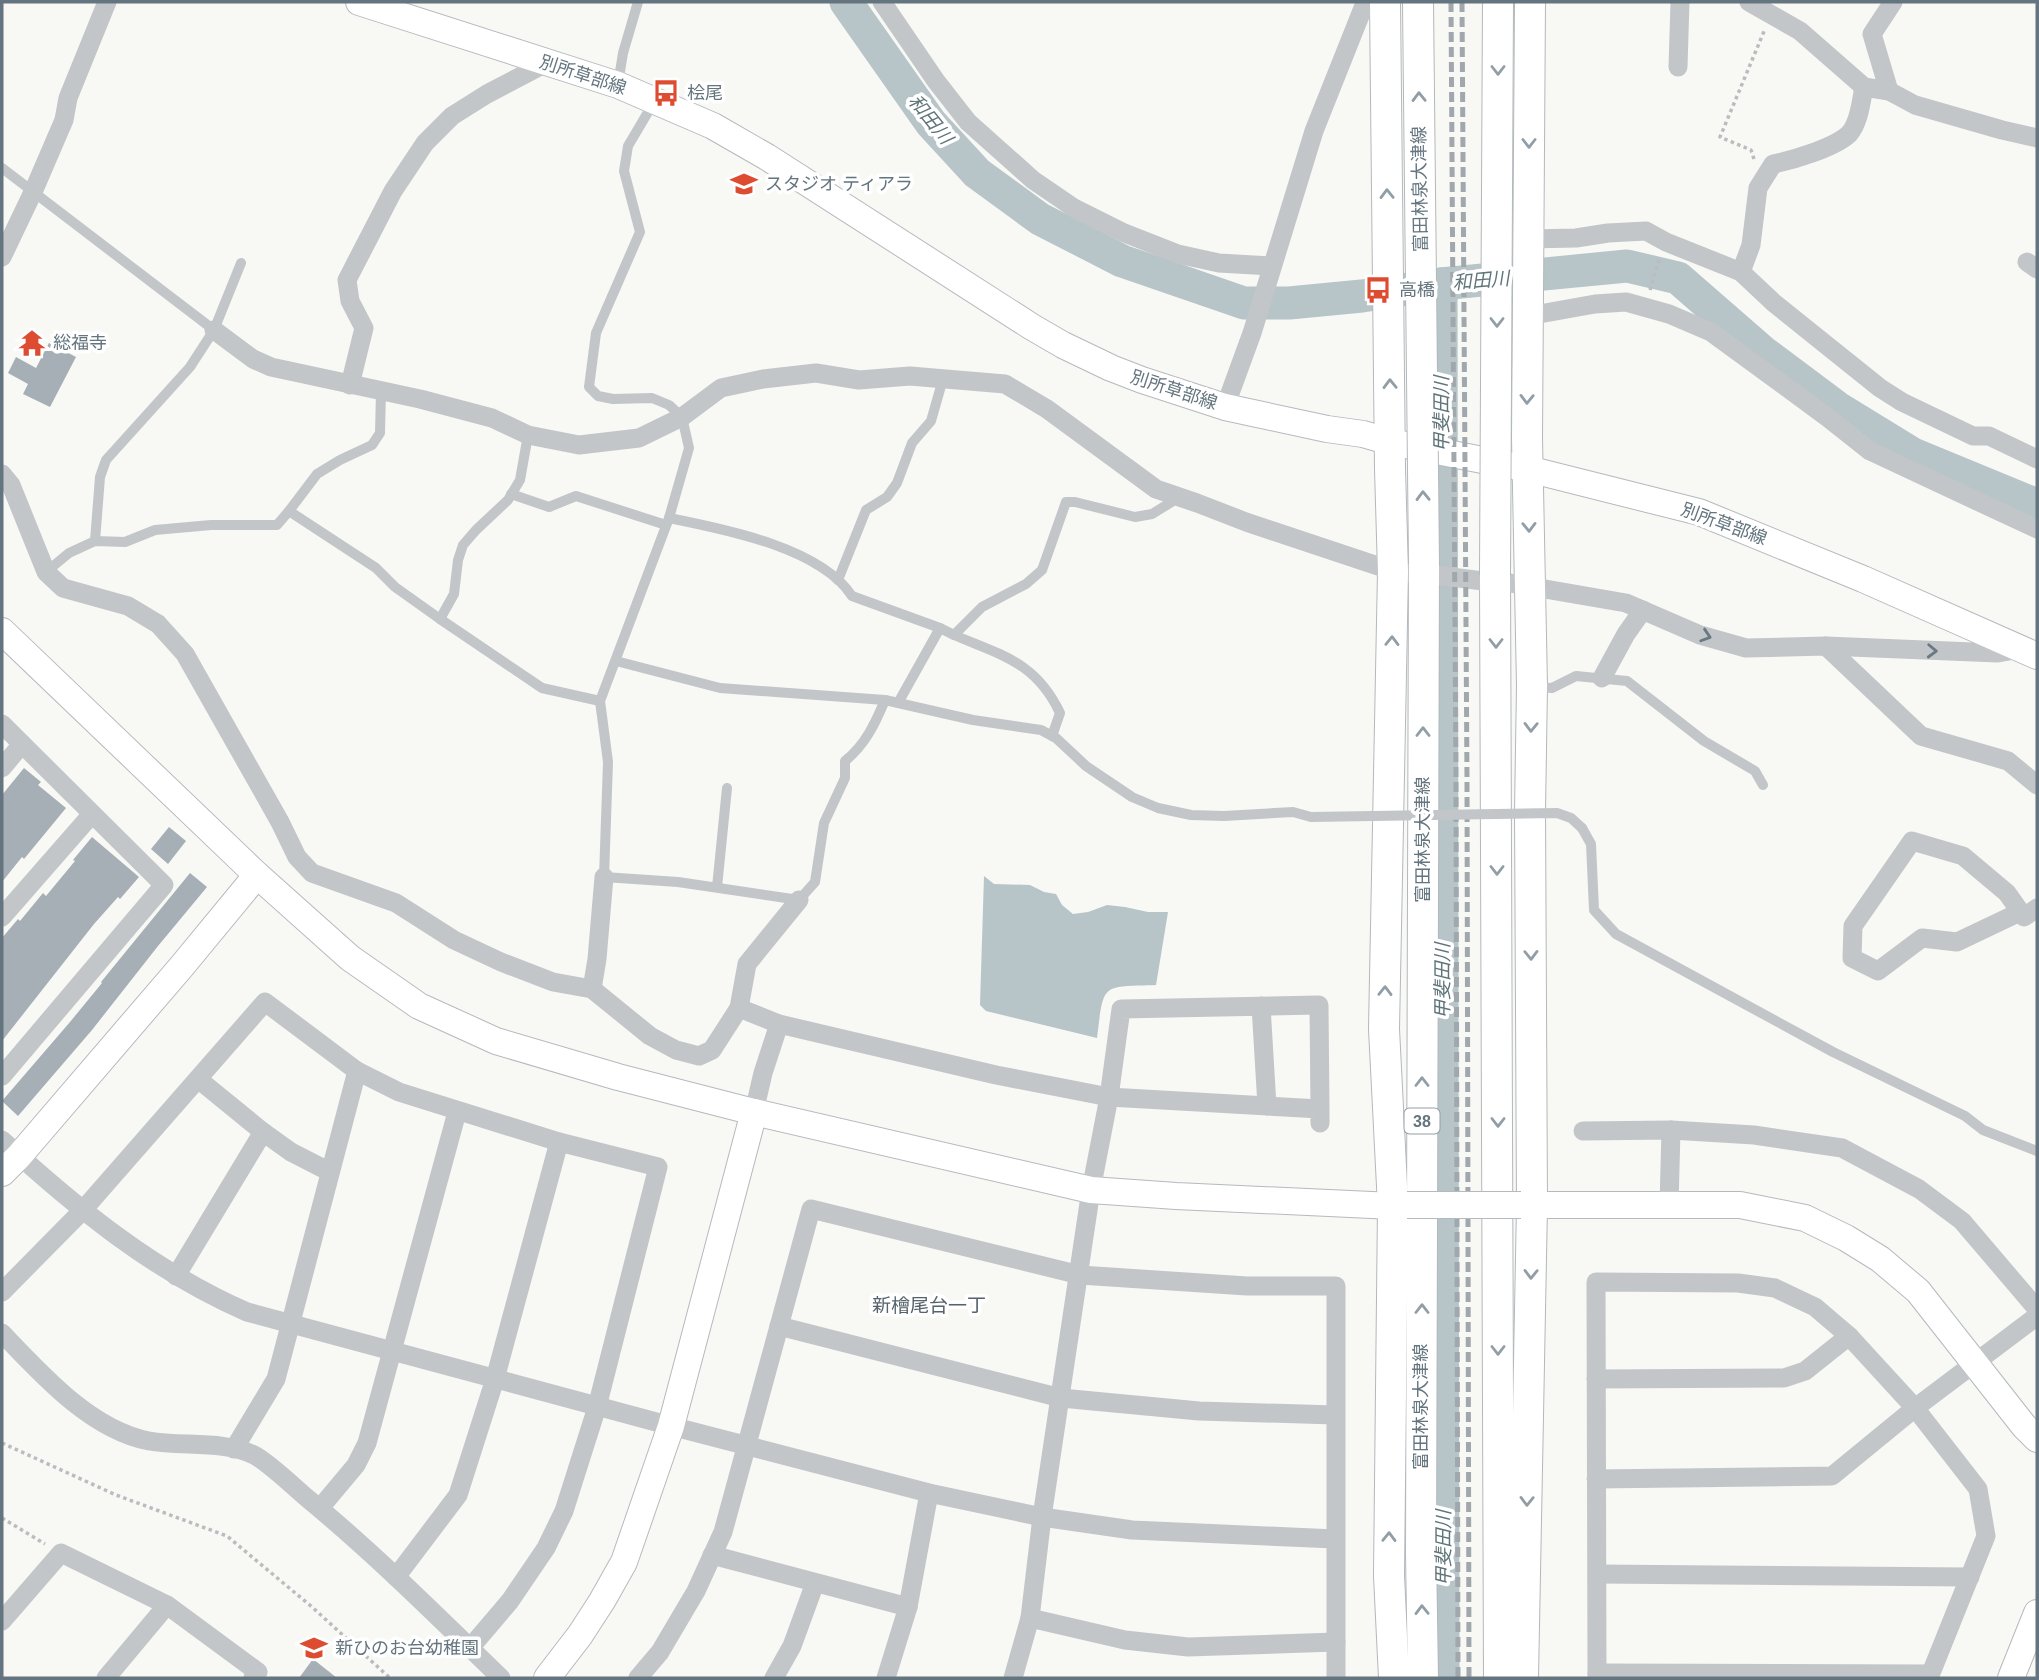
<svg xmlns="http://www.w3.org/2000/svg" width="2039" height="1680" font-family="Helvetica,'Noto Sans JP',sans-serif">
	<rect width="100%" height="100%" fill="#f8f8f5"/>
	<!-- water -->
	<path fill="#b7c4c8" d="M984 876 994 884 1030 885 1044 892 1056 894 1062 905 1073 914 1088 912 1107 905 1125 907 1148 912H1168L1156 985C1101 987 1104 982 1097 1038L986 1011 980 1005Z"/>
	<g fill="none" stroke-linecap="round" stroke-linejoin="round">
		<!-- river -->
		<g stroke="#b7c4c8" stroke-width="33">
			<polyline points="846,2 931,123 977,173 1040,219 1122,261 1244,303 1289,303 1362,296 1441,284 1627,266 1678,278 1763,352 1838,408 1913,454 2037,505"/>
			<polyline points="1441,284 1443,1678"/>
		</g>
	</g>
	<!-- building -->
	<g fill="#a6afb5">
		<polygon points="49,343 76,357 50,407 23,394 28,384 8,373 16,357 36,368"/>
		<polygon points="24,768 41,782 38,785 66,808 24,859 22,857 2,882 2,795"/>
		<polygon points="169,827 186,841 168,864 151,849"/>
		<polygon points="92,837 139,877 120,899 118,897 94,924 2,1041 2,938 18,919 20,921 43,893 46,896 75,861 73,860"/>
		<polygon points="190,873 207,887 158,946 92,1030 18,1116 2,1101 70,1022 102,983 101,982"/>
		<polygon points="313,1659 337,1678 299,1678"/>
	</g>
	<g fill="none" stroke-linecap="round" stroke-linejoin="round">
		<defs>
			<g id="secondary">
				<polyline points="359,2 618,85 713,126 767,157 1032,327 1063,345 1111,368 1142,380 1225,407 1327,429 1363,434 1391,442 1528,469 1699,512 1863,579 2037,656"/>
				<polyline points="2,631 257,875 350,958 419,1006 496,1041 618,1077 754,1112 1091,1190 1176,1196 1393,1206 1407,1205"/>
				<polyline points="2,1173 19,1156 182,966 257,875"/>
				<polyline points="1521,1205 1740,1205 1805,1218 1846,1238 1880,1259 1918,1291 2024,1426 2037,1439"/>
				<polyline points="547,1678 580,1635 602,1601 624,1562 671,1426 754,1112"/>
				<polyline points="2011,1678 2037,1613"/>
			</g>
			<g id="primary">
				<polyline points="1385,2 1390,469 1393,571 1384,1029 1393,1206 1389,1576 1394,1678"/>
				<polyline points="1495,575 1499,1678"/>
				<polyline points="1423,1678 1421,1553 1424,564"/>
				<polyline points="1523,1678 1532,1205 1530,811 1532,686 1527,438 1530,2"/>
			</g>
		</defs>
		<!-- secondary casing -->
		<use href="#secondary" stroke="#b4babe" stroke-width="28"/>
		<!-- primary casing -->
		<use href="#primary" stroke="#b3b8bc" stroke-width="32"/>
		<!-- path -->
		<g stroke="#babdbf" stroke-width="3.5" stroke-dasharray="3.5 3.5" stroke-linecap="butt">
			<polyline points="1754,159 1751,150 1720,137 1765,29"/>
			<polyline points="1650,290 1660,257"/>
			<polyline points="2,1443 116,1495 227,1536 312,1607 390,1678"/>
			<polyline points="2,1518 45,1544"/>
		</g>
		<!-- lane -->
		<g stroke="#c2c6c9" stroke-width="10">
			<polyline points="618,84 623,53 638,2"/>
			<path d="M654 102 628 146 624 171 640 232 596 333 589 387 598 396 613 399 652 398 669 405 682 417 689 448 669 518 600 701 608 762 604 877 678 882 799 900 815 882 824 823 845 778V761C865 745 875 724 885 700"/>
			<polyline points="2,168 214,330"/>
			<polyline points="511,494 549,507 576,496 666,525"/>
			<polyline points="289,511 317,474 340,460 372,445 380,433 381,391"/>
			<path d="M669 518C723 529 820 547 852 596L940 628"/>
			<polyline points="95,541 100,477 106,460 190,367 214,330 241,263"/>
			<polyline points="46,572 69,553 95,541 125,542 155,530 211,525 277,525 289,511 376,568 395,587 440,619 542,688 600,701"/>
			<polyline points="838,580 866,510 887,497 897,483 912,443 931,421 943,379"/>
			<polyline points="440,619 454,594 458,560 463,545 476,530 508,500 520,480 528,435"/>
			<path d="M954 635C1001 655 1036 662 1060 713L1052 736"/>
			<polyline points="616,661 720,688 885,700 973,720 1041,730 1056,738 1086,766 1132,797 1158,808 1191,815 1224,816 1293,812 1311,817"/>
			<polyline points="1534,687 1552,688 1576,676 1627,681 1704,741 1755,771 1763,785"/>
			<polyline points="898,703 940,628 954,635 982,607 1026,584 1042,570 1066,502 1075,502 1135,517 1152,514 1178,498"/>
			<polyline points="1582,828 1591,844 1594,910 1616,934 1833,1052 1965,1116 1983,1130 2037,1151"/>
			<polyline points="717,887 727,788"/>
		</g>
		<!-- street -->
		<g stroke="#c2c6c9" stroke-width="19">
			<polyline points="882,2 936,81 968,122 1033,180 1074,208 1122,232 1178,254 1219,263 1271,266"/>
			<polyline points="1749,2 1800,31 1864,87 1889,91 1915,105 2002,130 2037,138"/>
			<polyline points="1678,67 1680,2"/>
			<polyline points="1889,91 1872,34 1893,2"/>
			<polyline points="1528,239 1576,238 1608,233 1646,231 1666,242 1741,272 1774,303 1880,388 1902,402 1973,436 1989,436 2037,459"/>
			<polyline points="2,257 33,192 64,120 68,98 107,2"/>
			<polyline points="2027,262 2037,269"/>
			<path d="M1741 272 1751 245 1758 188 1773 164C1793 160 1834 148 1849 134 1859 123 1861 102 1864 87"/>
			<polyline points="1528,316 1595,304 1626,302 1669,314 1711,332 1827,417 1870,451 2037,529"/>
			<polyline points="214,330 253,359 271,367 420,399 492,418 528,435 579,445 639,438 682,417 721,388 763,379 816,373 859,380 910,376 1005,384 1047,409 1156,489 1197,503 1246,522 1393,571 1408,573"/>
			<polyline points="350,385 364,328 350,301 347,280 393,191 425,143 452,116 487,94 546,63"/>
			<polyline points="1225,407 1252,333 1314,131 1365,3 1373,2"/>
			<polyline points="2,474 11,485 46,572 63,588 128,606 158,624 185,654 280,822 297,857 312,873 396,903 454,940 501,962 553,982 592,989 650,1036 676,1050 699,1056 712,1050 739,1008 779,1024 996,1075 1109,1097 1091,1190 1042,1517 1030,1618 1013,1678"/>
			<polyline points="1435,575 1483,581"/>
			<polyline points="1510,583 1626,603 1700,635 1746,648 1826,646 1998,653 2020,649"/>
			<polyline points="1826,646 1921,736 2008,761 2037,785"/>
			<polyline points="1602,678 1626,634 1643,610"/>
			<polyline points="2,724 164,885 2,1076"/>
			<polyline points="2,768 22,744"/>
			<polyline points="2020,912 1957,942 1922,938 1878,971 1852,958 1853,926 1912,841 1963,856 2007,893 2024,917 2037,908"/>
			<polyline points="2,917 92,814"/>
			<polyline points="592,989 597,959 604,877"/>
			<polyline points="1261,1006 1267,1106"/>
			<polyline points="739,1008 747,964 799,900"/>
			<polyline points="198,1079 263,1132 291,1152 330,1172"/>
			<polyline points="1320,1109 1109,1097 1121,1009 1319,1005 1320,1109 1320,1123"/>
			<polyline points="754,1112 763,1073 779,1024"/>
			<polyline points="1583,1131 1671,1130 1754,1135 1842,1148 1919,1189 1962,1221 2037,1309"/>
			<path d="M2 1140C76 1208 155 1272 247 1312L671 1426 929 1493 1042 1517 1132 1530 1335 1539"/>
			<polyline points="1669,1205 1671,1130"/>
			<polyline points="176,1276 263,1132"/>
			<polyline points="2,1292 83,1210 265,1002 357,1071 399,1092 559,1142 658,1167 597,1407 564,1511 546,1548 510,1601 470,1648"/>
			<polyline points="779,1326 1061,1398 1199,1411 1335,1415"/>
			<path d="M2 1333C41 1374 91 1430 149 1441 182 1447 224 1440 254 1455 268 1462 294 1487 307 1498 375 1554 438 1617 501 1678"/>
			<polyline points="1596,1379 1784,1378 1805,1371 1849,1336"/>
			<polyline points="234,1449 276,1379 357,1071"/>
			<polyline points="1596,1479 1832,1476 1915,1408 2037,1316"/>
			<polyline points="320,1508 356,1465 367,1443 457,1112"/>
			<polyline points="712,1555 908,1607"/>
			<polyline points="1597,1574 1970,1577"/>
			<polyline points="396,1577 458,1495 495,1379 559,1142"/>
			<polyline points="1030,1618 1125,1640 1188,1647 1336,1642"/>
			<polyline points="2,1621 61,1553 167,1605"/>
			<polyline points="1597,1673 1930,1674"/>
			<polyline points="106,1678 167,1605 258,1672 253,1678"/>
			<polyline points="638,1678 660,1652 696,1591 723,1532 811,1209 1080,1275 1247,1286 1336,1286 1336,1678"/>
			<polyline points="774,1678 792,1646 815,1583"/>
			<polyline points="886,1678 908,1607 929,1493"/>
			<polyline points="1597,1678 1596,1282 1738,1283 1775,1288 1815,1307 1849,1336 1915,1408 1978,1489 1986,1536 1929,1678"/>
		</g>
		<!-- secondary -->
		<use href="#secondary" stroke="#fff" stroke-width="26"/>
		<!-- primary -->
		<use href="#primary" stroke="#fff" stroke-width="30"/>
		<!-- rail -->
		<g stroke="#a1a8ad" stroke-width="5" stroke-dasharray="10 5" stroke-linecap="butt">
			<polyline points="1451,2 1456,781 1458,1678"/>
			<polyline points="1462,2 1467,781 1469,1678"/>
		</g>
		<defs>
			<polyline id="secondary-bridge" points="1407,1205 1521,1205"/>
			<g id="primary-bridge">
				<polyline points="1418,2 1424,564"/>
				<polyline points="1495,575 1498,2"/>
			</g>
		</defs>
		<!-- secondary-bridge casing -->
		<use href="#secondary-bridge" stroke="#b4babe" stroke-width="28" stroke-linecap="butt"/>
		<!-- primary-bridge casing -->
		<use href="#primary-bridge" stroke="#b3b8bc" stroke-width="32" stroke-linecap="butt"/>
		<!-- lane-bridge -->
		<polyline stroke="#c2c6c9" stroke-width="10" points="1311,817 1557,813 1571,818 1582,828"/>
		<!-- secondary-bridge -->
		<use href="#secondary-bridge" stroke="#fff" stroke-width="26"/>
		<!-- primary-bridge -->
		<use href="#primary-bridge" stroke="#fff" stroke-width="30"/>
	</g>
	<!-- one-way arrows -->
	<defs><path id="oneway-chevron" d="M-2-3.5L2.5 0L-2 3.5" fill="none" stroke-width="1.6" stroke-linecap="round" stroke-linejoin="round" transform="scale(1.75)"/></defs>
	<g stroke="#929ea5">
		<use href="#oneway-chevron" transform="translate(1498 70) rotate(90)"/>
		<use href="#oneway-chevron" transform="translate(1419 97) rotate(-91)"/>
		<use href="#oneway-chevron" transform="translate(1529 143) rotate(90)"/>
		<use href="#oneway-chevron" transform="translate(1387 194) rotate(-91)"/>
		<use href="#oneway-chevron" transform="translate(1497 322) rotate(90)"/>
		<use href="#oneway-chevron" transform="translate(1390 384) rotate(-91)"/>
		<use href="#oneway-chevron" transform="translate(1527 399) rotate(91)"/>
		<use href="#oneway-chevron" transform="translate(1423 496) rotate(-91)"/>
		<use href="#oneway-chevron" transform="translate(1529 527) rotate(89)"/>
		<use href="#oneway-chevron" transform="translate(1392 641) rotate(-89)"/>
		<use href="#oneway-chevron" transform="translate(1496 643) rotate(90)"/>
		<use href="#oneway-chevron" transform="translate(1531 727) rotate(91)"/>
		<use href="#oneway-chevron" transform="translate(1423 732) rotate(-90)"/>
		<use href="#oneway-chevron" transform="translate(1497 870) rotate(90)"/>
		<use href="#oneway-chevron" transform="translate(1531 955) rotate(89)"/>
		<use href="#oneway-chevron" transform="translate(1385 991) rotate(-89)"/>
		<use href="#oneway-chevron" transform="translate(1422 1082) rotate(-90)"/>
		<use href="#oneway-chevron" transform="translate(1498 1122) rotate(90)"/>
		<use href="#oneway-chevron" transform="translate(1531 1274) rotate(91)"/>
		<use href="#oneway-chevron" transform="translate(1422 1309) rotate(-90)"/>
		<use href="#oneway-chevron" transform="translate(1498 1350) rotate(90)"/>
		<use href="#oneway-chevron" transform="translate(1527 1501) rotate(91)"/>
		<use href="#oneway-chevron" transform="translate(1389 1537) rotate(-89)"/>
		<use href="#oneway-chevron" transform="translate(1422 1610) rotate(-91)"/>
	</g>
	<g stroke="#697983">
		<use href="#oneway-chevron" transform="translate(1706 636) rotate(18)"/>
		<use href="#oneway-chevron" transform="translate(1932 651) rotate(2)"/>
	</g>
	<!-- icons -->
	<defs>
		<symbol id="bus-bare" viewBox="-9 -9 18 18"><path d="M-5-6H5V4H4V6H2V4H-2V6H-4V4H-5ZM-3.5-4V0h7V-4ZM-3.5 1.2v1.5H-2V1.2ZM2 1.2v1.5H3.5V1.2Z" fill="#dd4b30" stroke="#fff" stroke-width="2.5" paint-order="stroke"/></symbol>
		<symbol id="school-bare" viewBox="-9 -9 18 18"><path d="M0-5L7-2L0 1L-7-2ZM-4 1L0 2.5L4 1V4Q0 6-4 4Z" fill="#dd4b30" stroke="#fff" stroke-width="2.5" paint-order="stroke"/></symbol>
		<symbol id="temple-bare" viewBox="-9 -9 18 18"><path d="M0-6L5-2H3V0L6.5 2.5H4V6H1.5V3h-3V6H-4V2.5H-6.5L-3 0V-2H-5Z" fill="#dd4b30" stroke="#fff" stroke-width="2.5" paint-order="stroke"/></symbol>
	</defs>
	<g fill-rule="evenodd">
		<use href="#bus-bare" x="647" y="74" width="38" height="38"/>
		<use href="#school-bare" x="725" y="165" width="38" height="38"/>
		<use href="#bus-bare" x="1359" y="271" width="38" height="38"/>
		<use href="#temple-bare" x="13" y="324" width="38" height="38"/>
		<use href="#school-bare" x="295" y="1629" width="38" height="38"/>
	</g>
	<g text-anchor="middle" stroke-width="7" stroke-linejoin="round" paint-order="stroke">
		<!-- shield labels -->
		<rect fill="#fff" stroke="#929ea5" stroke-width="2" x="1404.5" y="1108.5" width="35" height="25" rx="5"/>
		<g font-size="16" font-weight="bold" fill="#64757f">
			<text x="1422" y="1127">38</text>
		</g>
		<!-- street labels -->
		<g font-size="18" fill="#64757f" stroke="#fff">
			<text transform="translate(583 75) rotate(18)" y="6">別所草部線</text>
			<text transform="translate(1420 189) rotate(-91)" y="6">富田林泉大津線</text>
			<text transform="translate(1174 390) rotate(18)" y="6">別所草部線</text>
			<text transform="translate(1724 524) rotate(20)" y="6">別所草部線</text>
			<text transform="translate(1423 840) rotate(-90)" y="6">富田林泉大津線</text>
			<text transform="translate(1421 1407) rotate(-90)" y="6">富田林泉大津線</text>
		</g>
		<!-- poi labels -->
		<g font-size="18" fill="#64757f" stroke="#fff" text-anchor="start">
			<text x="687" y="99">桧尾</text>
			<text x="765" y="190">スタジオ ティアラ</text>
			<text x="1399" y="296">高橋</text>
			<text x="53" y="349">総福寺</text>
			<text x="335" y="1654">新ひのお台幼稚園</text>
		</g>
		<!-- water labels -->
		<g font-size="19" font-style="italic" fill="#5f757a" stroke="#fff">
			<text transform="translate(931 119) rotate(51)" y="7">和田川</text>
			<text transform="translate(1481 280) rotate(-5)" y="7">和田川</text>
			<text transform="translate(1441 414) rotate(-90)" y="7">甲斐田川</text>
			<text transform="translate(1442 981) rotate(-90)" y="7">甲斐田川</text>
			<text transform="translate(1443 1548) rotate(-90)" y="7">甲斐田川</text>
		</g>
		<!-- neighbourhood labels -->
		<g font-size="19" fill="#56636b" stroke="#fff">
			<text x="929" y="1312">新檜尾台一丁</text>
		</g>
	</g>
	<!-- border -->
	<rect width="2039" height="1680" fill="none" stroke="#64757f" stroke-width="7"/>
</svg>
